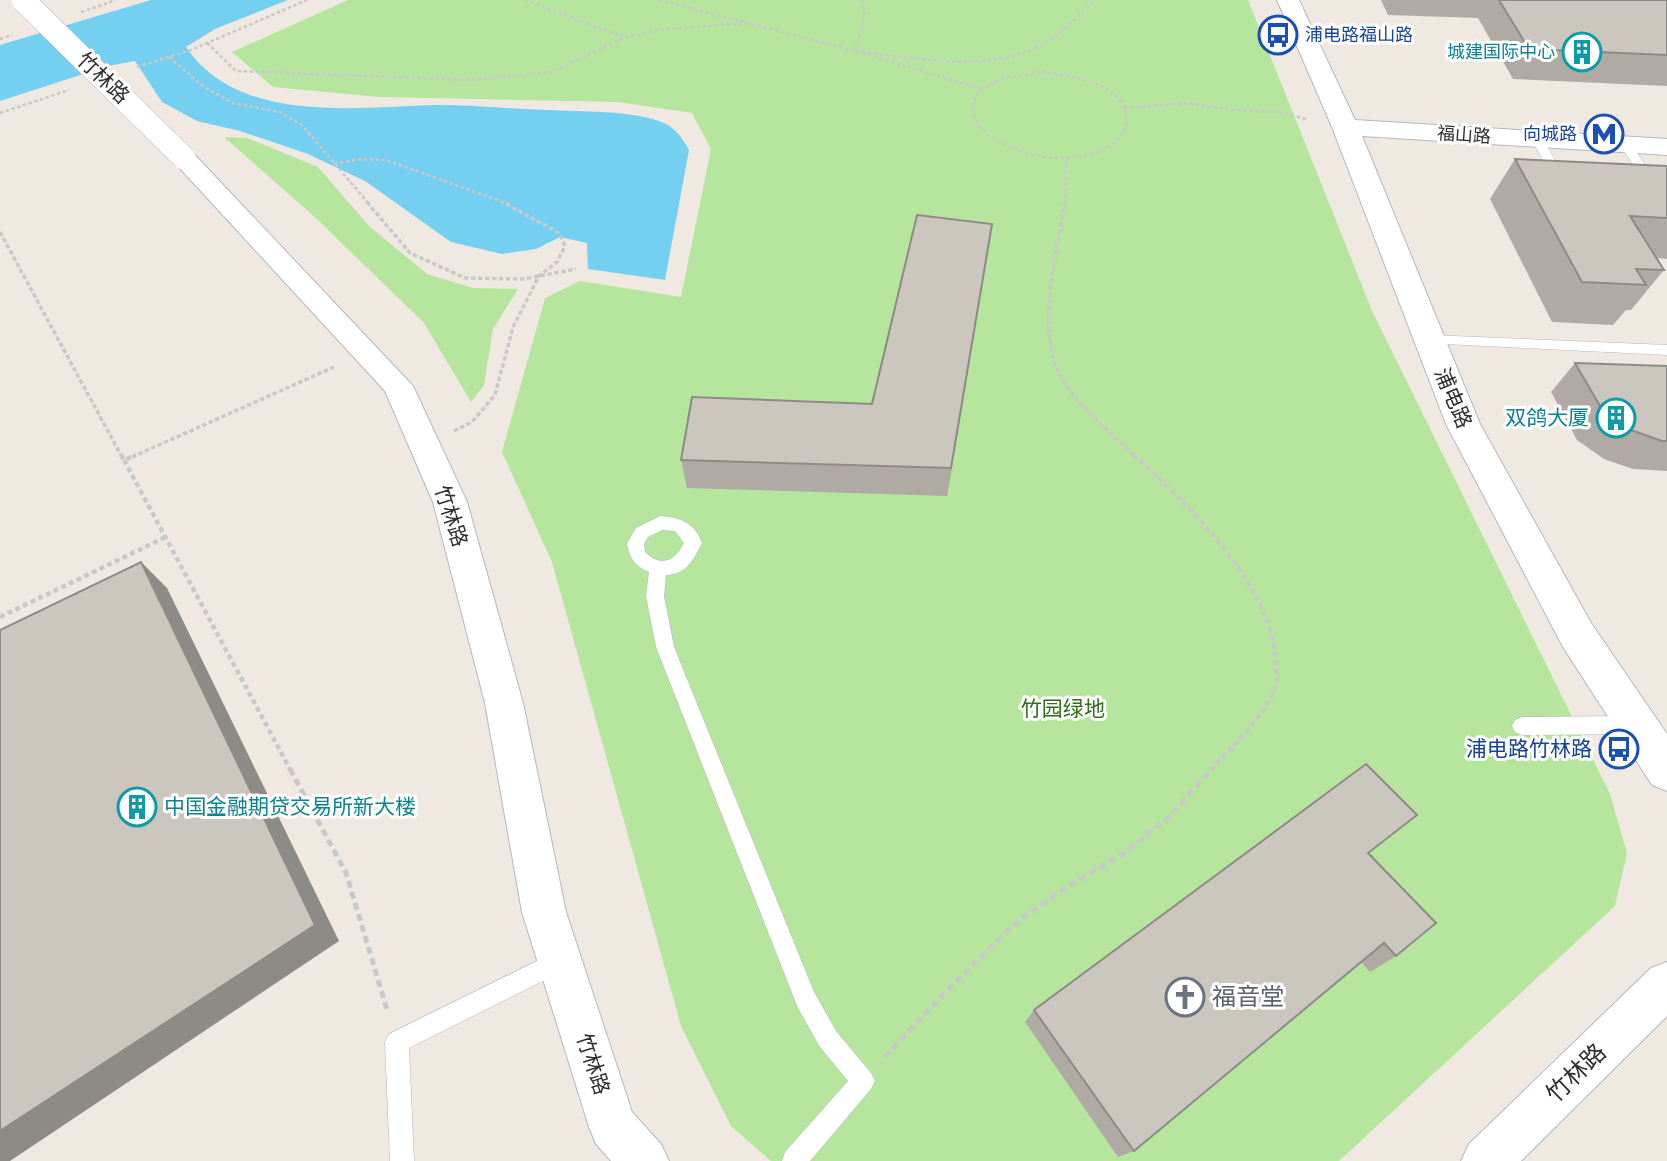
<svg xmlns="http://www.w3.org/2000/svg" width="1667" height="1161" font-family="Helvetica,'Noto Sans SC',sans-serif">
	<rect width="100%" height="100%" fill="#efe9e1"/>
	<!-- green -->
	<g fill="#b6e59e">
		<polygon points="348,0 1248,0 1372,311 1610,794 1627,853 1615,906 1339,1161 771,1161 731,1126 681,1026 552,562 502,452 545,298 580,281 681,297 711,149 692,113 618,102 379,97 273,87 232,52"/>
		<polygon points="224,137 247,138 318,167 369,226 427,274 473,288 518,289 493,329 484,385 471,402 424,323 318,220"/>
	</g>
	<!-- water -->
	<path fill="#75cff0" d="M151 0H288L215 29 186 47C239 125 356 107 438 105 475 105 512 109 549 110 585 112 625 110 659 121 674 126 682 137 689 150L665 280 588 269 587 243 560 237 536 249 502 254 451 242 365 181 308 154 240 131 197 121 162 102 135 61 108 66 0 101V45Z"/>
	<g fill="none" stroke-linecap="round" stroke-linejoin="round">
		<defs>
			<g id="service">
				<polygon points="1537,135 1543,139 1567,181 1565,184 1557,184 1555,181 1531,139"/>
				<polygon points="1626,141 1632,145 1658,185 1656,188 1652,189 1646,185 1620,145"/>
				<polygon points="1429,335 1667,345 1667,355 1424,343 1422,340"/>
				<path d="M660 516C680 517 695 523 702 543 693 560 687 574 666 575L664 596 674 647 814 992 836 1031 871 1073 875 1081 871 1089 810 1161H782L785 1152 848 1081 820 1047 798 1008 656 647 646 596 649 572C635 566 629 558 627 543L636 528ZM662 530 675 531 684 543C675 561 661 568 645 552L644 544 648 537Z"/>
				<polygon points="1637,716 1644,719 1647,725 1644,731 1637,734 1522,735 1515,732 1512,726 1515,720 1522,717"/>
				<polygon points="559,950 567,953 570,961 567,969 409,1048 414,1161 390,1161 385,1042 389,1034"/>
			</g>
			<g id="minor">
				<polygon points="184,151 193,153 413,386 467,502 523,703 566,912 632,1112 661,1144 669,1161 611,1161 596,1144 589,1127 522,912 485,703 433,502 385,391 175,163 172,158 175,153"/>
				<polygon points="1667,962 1667,1016 1521,1161 1461,1161 1469,1144 1651,968"/>
			</g>
			<polygon id="tertiary" points="1277,0 1299,0 1355,120 1667,139 1667,155 1362,136 1480,424 1591,623 1667,734 1667,791 1652,785 1563,647 1446,424 1332,127"/>
		</defs>
		<!-- service casing -->
		<use href="#service" stroke="#b4b7c1" stroke-width="1"/>
		<!-- minor casing -->
		<use href="#minor" stroke="#b4b7c1" stroke-width="2"/>
		<!-- tertiary casing -->
		<use href="#tertiary" stroke="#b4b7c1" stroke-width="2"/>
		<!-- path-far3 -->
		<g stroke="#c9c9c9" stroke-width="2.5" stroke-dasharray="3.5 2.5" stroke-linecap="butt">
			<polyline points="525,0 623,37"/>
			<polyline points="659,0 855,51 982,89"/>
			<path d="M862 0 865 16 855 51C915 57 991 76 1046 42 1065 31 1080 14 1096 0"/>
			<polyline points="81,12 116,0"/>
			<polyline points="0,39 12,35"/>
			<polyline points="207,43 236,71 472,80 552,72 624,38 657,30 748,23"/>
			<polyline points="169,57 204,87 233,103 280,112 302,125 369,204"/>
			<polyline points="137,67 191,50 307,0"/>
			<path d="M1042 72C1069 75 1131 84 1126 122 1126 130 1122 136 1116 141 1082 170 1011 159 981 128 976 123 974 115 972 108L978 92 1001 79Z"/>
			<polyline points="1124,108 1187,103 1232,110 1278,112 1306,119"/>
			<polyline points="0,113 69,90"/>
			<polyline points="334,164 361,159 386,160 508,204"/>
			<polyline points="1065,204 1066,157"/>
		</g>
		<!-- path-far2 -->
		<g stroke="#c9c9c9" stroke-width="3.5" stroke-dasharray="4.5 2.5" stroke-linecap="butt">
			<polyline points="367,202 410,253 465,278 523,279 576,269"/>
			<path d="M1065 202C1057 252 1035 333 1062 378 1081 409 1109 432 1136 457"/>
			<polyline points="0,232 122,457"/>
			<polyline points="454,431 472,422 495,395 513,327 539,276 557,262 565,246 559,233 503,202"/>
			<polyline points="132,457 334,367"/>
		</g>
		<!-- path-far1 -->
		<g stroke="#c9c9c9" stroke-width="4.5" stroke-dasharray="5 3.5" stroke-linecap="butt">
			<polyline points="121,455 124,460 136,455"/>
			<path d="M1134 455C1187 504 1272 585 1276 661 1276 667 1278 676 1277 682 1270 711 1230 749 1210 771"/>
			<polyline points="124,460 291,771"/>
			<polyline points="0,617 166,537"/>
		</g>
		<!-- path -->
		<g stroke="#c9c9c9" stroke-width="5" stroke-dasharray="7 4.5" stroke-linecap="butt">
			<polyline points="290,769 346,873 388,1013"/>
			<polyline points="885,1057 953,984 1018,921 1073,883 1124,853 1168,818 1212,769"/>
		</g>
		<!-- service -->
		<use href="#service" fill="#fff" fill-rule="evenodd"/>
		<!-- minor -->
		<use href="#minor" fill="#fff" fill-rule="evenodd"/>
		<!-- tertiary -->
		<use href="#tertiary" fill="#fff" fill-rule="evenodd"/>
		<defs>
			<polyline id="minor-bridge" points="23,0 184,158"/>
		</defs>
		<!-- minor-bridge casing -->
		<use href="#minor-bridge" stroke="#b4b7c1" stroke-width="24" stroke-linecap="butt"/>
		<!-- minor-bridge -->
		<use href="#minor-bridge" stroke="#fff" stroke-width="23"/>
	</g>
	<!-- wall -->
	<g fill="#afaba4">
		<polygon points="1381,0 1667,0 1667,86 1513,79 1478,18 1388,15"/>
		<polygon points="1515,159 1667,166 1667,259 1657,258 1664,270 1631,310 1626,310 1613,325 1552,322 1490,199"/>
		<polygon points="987,254 947,496 687,488 681,460 872,404"/>
		<polygon points="1575,363 1667,366 1667,471 1633,469 1604,459 1577,440 1551,392"/>
		<polygon points="1368,853 1396,956 1370,972 1361,962 1134,1151 1118,1157 1025,1022 1034,1010"/>
	</g>
	<!-- shaded-wall -->
	<g fill="#8e8b86">
		<polygon points="987,254 947,496 951,468"/>
		<polygon points="141,562 167,588 339,941 10,1161 0,1161 0,1131"/>
	</g>
	<!-- building -->
	<g fill="#cbc7bf" stroke="#8e8b86" stroke-width="2">
		<polygon points="1499,0 1667,0 1667,55 1529,49"/>
		<polygon points="1515,159 1667,166 1667,218 1630,216 1664,270 1636,269 1646,285 1582,282"/>
		<polygon points="917,215 992,224 951,468 681,460 692,397 872,404"/>
		<polygon points="1575,363 1667,366 1667,441 1662,441 1631,430 1603,411"/>
		<polygon points="141,562 315,925 0,1131 0,630"/>
		<polygon points="1366,764 1417,815 1368,853 1436,923 1396,956 1384,943 1134,1151 1034,1010"/>
	</g>
	<!-- icons -->
	<defs>
		<symbol id="bus-ring" viewBox="-11 -11 22 22"><circle r="9.5" fill="#fff" stroke="#1a4fb4" stroke-width="1.5"/><path d="M-5-6H5V4H4V6H2V4H-2V6H-4V4H-5ZM-3.5-4V0h7V-4ZM-3.5 1.2v1.5H-2V1.2ZM2 1.2v1.5H3.5V1.2Z" fill="#1a4fb4"/></symbol>
		<symbol id="building-ring" viewBox="-11 -11 22 22"><circle r="9.5" fill="#fff" stroke="#0f9aa8" stroke-width="1.5"/><path d="M-4-6H4V6H1V3H-1V6H-4ZM-2.5-4.3h1.7v1.8h-1.7ZM.8-4.3h1.7v1.8H.8ZM-2.5-1h1.7V.8h-1.7ZM.8-1h1.7V.8H.8Z" fill="#0f9aa8"/></symbol>
		<symbol id="metro-ring" viewBox="-11 -11 22 22"><circle r="9.5" fill="#fff" stroke="#1a4fb4" stroke-width="1.5"/><path d="M-5.5 5V-5H-3L0 0L3-5H5.5V5H3V-.5L0 4L-3-.5V5Z" fill="#1a4fb4"/></symbol>
		<symbol id="church-ring" viewBox="-11 -11 22 22"><circle r="9.5" fill="#fff" stroke="#6b7280" stroke-width="1.5"/><path d="M-1.2-6h2.4v3.5h3.3v2.4h-3.3V6h-2.4V-.1h-3.3v-2.4h3.3Z" fill="#6b7280"/></symbol>
	</defs>
	<g fill-rule="evenodd">
		<use href="#bus-ring" x="1256" y="13" width="44" height="44"/>
		<use href="#building-ring" x="1560" y="30" width="44" height="44"/>
		<use href="#metro-ring" x="1582" y="112" width="44" height="44"/>
		<use href="#building-ring" x="1594" y="396" width="44" height="44"/>
		<use href="#bus-ring" x="1597" y="727" width="44" height="44"/>
		<use href="#building-ring" x="115" y="785" width="44" height="44"/>
		<use href="#church-ring" x="1163" y="975" width="44" height="44"/>
	</g>
	<g text-anchor="middle" stroke-width="6" stroke-linejoin="round" paint-order="stroke">
		<!-- far-transit labels -->
		<g font-size="18" fill="#164399" stroke="#fff" text-anchor="start">
			<text x="1305" y="41">浦电路福山路</text>
			<text x="1577" y="140" text-anchor="end">向城路</text>
		</g>
		<!-- far-culture labels -->
		<g font-size="18" fill="#0d838f" stroke="#fff" text-anchor="end">
			<text x="1555" y="58">城建国际中心</text>
		</g>
		<!-- far-street labels -->
		<g font-size="18" fill="#2e2e2e" stroke="#fff">
			<text transform="translate(1464 135) rotate(4)" y="6">福山路</text>
		</g>
		<!-- street labels -->
		<g font-size="21" fill="#2e2e2e" stroke="#fff">
			<text transform="translate(103 78) rotate(44)" y="7">竹林路</text>
			<text transform="translate(1453 398) rotate(67)" y="7">浦电路</text>
			<text transform="translate(451 516) rotate(72)" y="7">竹林路</text>
			<text transform="translate(593 1064) rotate(72)" y="7">竹林路</text>
		</g>
		<!-- culture labels -->
		<g font-size="21" fill="#0d838f" stroke="#fff" text-anchor="end">
			<text x="1589" y="425">双鸽大厦</text>
			<text x="164" y="814" text-anchor="start">中国金融期贷交易所新大楼</text>
		</g>
		<!-- park labels -->
		<g font-size="21" fill="#2c6e1b" stroke="#fff">
			<text x="1063" y="716">竹园绿地</text>
		</g>
		<!-- transit labels -->
		<g font-size="21" fill="#164399" stroke="#fff" text-anchor="end">
			<text x="1592" y="756">浦电路竹林路</text>
		</g>
		<!-- near-worship labels -->
		<g font-size="24" fill="#5b616d" stroke="#fff" text-anchor="start">
			<text x="1212" y="1005">福音堂</text>
		</g>
		<!-- near-street labels -->
		<g font-size="24" fill="#2e2e2e" stroke="#fff">
			<text transform="translate(1576 1073) rotate(-44)" y="8">竹林路</text>
		</g>
	</g>
</svg>
